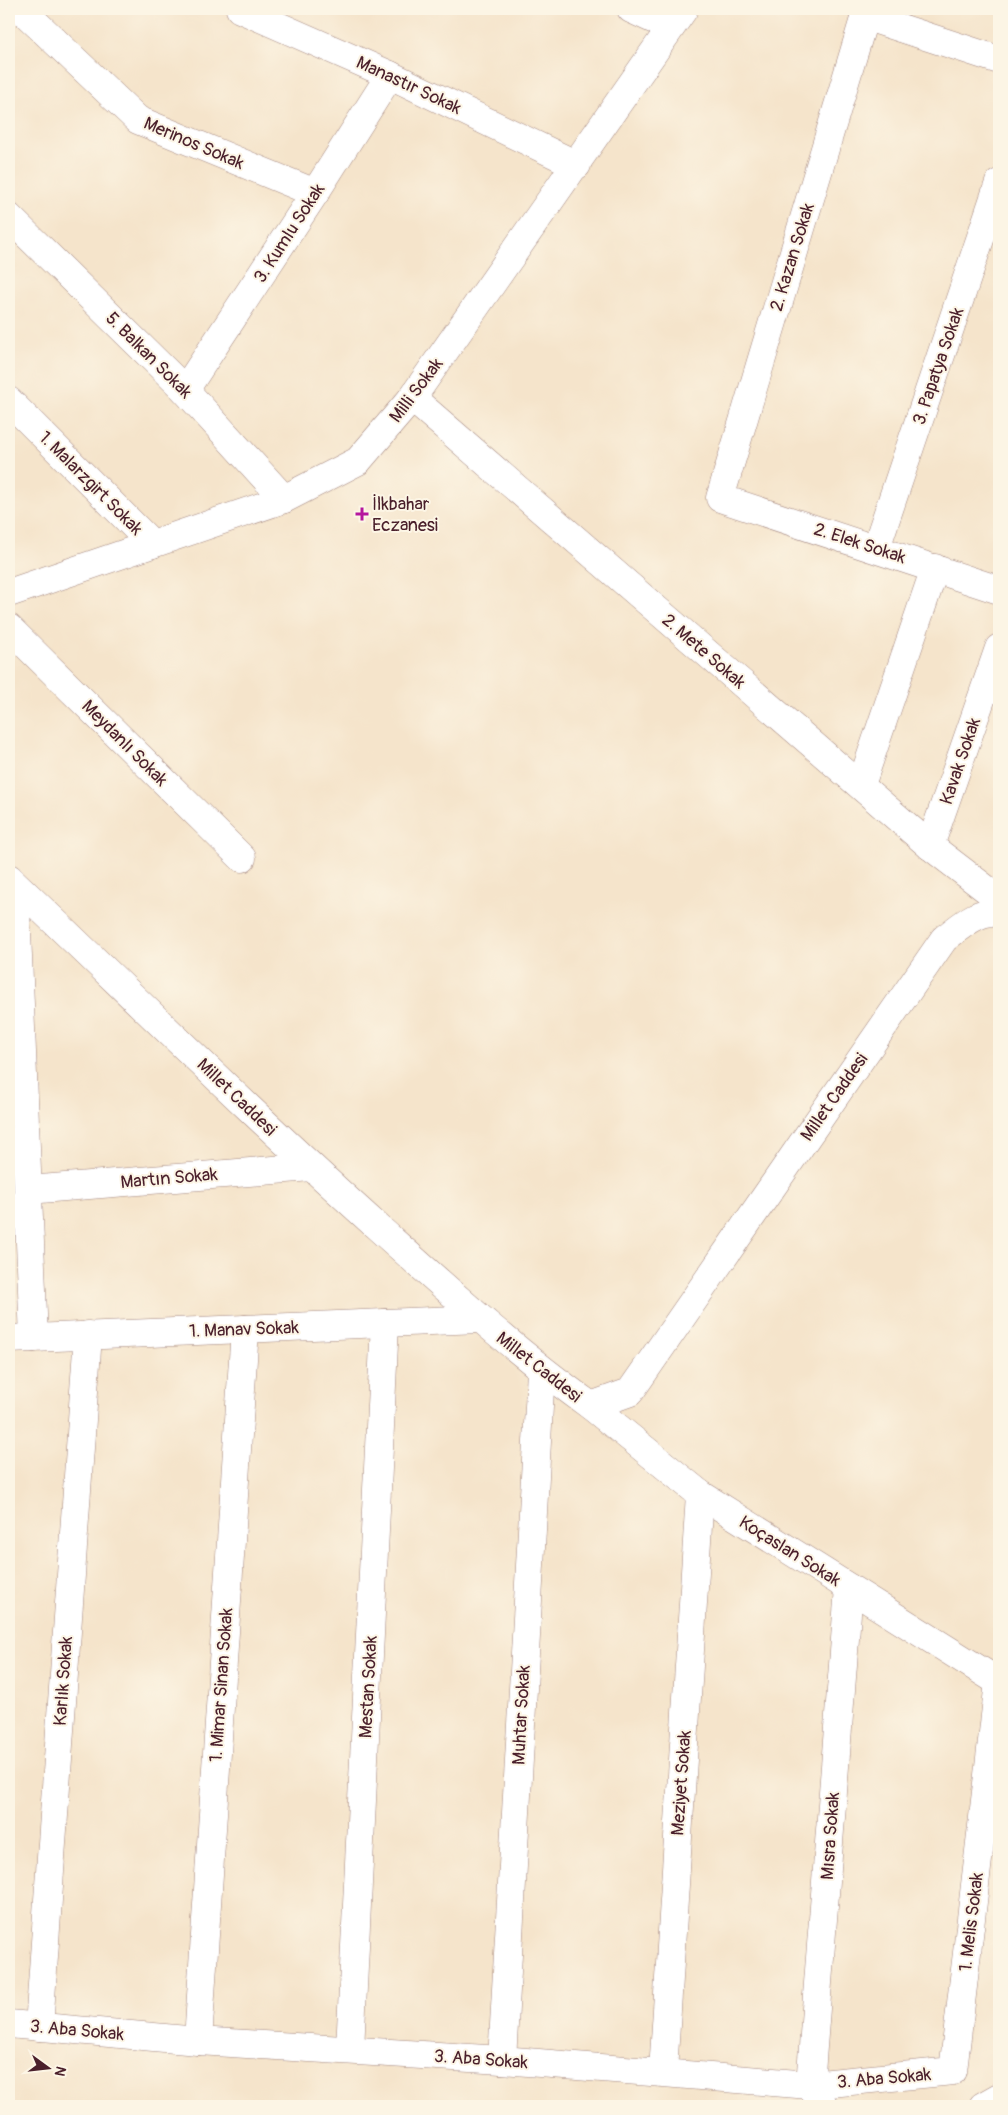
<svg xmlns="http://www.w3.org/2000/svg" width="1008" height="2115" font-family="Pangolin,sans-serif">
	<rect width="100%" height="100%" fill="#fcf5e5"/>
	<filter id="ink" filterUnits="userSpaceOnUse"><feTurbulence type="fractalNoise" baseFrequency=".02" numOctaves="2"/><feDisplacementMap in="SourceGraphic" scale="10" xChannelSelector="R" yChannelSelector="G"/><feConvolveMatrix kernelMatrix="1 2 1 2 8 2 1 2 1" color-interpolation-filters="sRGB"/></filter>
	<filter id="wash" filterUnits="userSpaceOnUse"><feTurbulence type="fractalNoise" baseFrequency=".0096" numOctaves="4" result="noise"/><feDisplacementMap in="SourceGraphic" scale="20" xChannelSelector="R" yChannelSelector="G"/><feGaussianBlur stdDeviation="1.12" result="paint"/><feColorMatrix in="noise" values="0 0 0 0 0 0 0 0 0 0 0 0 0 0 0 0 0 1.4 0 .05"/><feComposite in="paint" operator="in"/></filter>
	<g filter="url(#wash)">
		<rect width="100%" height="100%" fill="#f5e4cb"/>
	</g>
	<g filter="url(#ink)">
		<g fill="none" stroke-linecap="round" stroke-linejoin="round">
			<defs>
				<g id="minor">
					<polyline points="21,9 138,120 315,193"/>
					<polyline points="240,9 390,75 577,165"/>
					<polyline points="631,9 670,27"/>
					<polyline points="867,9 720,498 999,590"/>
					<polyline points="864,16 999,60"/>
					<polyline points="9,217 185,390 284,499"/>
					<polyline points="185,390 315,193 390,75"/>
					<polyline points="412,398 930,846 999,899"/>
					<polyline points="9,401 152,544"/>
					<polyline points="876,548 999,183"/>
					<polyline points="9,593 284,499 358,461 412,398 684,9"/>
					<polyline points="9,628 242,858"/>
					<polyline points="861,785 935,568"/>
					<polyline points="930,846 999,648"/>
					<polyline points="15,885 34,1338"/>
					<polyline points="28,1190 311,1167"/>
					<polyline points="9,1339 479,1319"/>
					<polyline points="591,1406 700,1494 999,1682"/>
					<polyline points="9,2024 198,2041 502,2060 810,2085 953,2071 999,1682"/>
					<polyline points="39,2027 88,1335"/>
					<polyline points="198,2041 245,1329"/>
					<polyline points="350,2050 385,1323"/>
					<polyline points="502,2060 541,1371"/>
					<polyline points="663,2072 700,1494"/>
					<polyline points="824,2106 810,2085 849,1588"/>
				</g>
				<g id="major">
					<path d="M9 878C133 996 255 1117 382 1231 450 1292 517 1353 591 1406L630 1392 944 939C959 928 979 908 999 913"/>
					<polyline points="983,2106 999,2097"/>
				</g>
			</defs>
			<!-- minor casing -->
			<use href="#minor" stroke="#a0827b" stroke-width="29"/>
			<!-- major casing -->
			<use href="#major" stroke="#a0827b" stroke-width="29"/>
			<!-- minor -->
			<use href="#minor" stroke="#fff" stroke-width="28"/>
			<!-- major -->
			<use href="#major" stroke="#fff" stroke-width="28"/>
		</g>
	</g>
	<!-- markers -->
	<path fill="#b5179e" stroke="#fcf5e5" stroke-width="2" d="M359.5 506.5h5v5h5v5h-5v5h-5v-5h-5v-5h5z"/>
	<g text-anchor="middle" stroke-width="4" stroke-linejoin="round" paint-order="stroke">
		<!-- street labels -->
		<g font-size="18" fill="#4a1f2b" stroke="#fcf5e5">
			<text transform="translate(409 85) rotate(25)" y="6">Manastır Sokak</text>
			<text transform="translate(194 143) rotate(23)" y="6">Merinos Sokak</text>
			<text transform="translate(289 233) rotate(-57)" y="6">3. Kumlu Sokak</text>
			<text transform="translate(792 257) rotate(-73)" y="6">2. Kazan Sokak</text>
			<text transform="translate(149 355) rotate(45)" y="6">5. Balkan Sokak</text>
			<text transform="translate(938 366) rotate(-71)" y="6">3. Papatya Sokak</text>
			<text transform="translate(416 390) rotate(-53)" y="6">Milli Sokak</text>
			<text transform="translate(91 483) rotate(45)" y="6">1. Malarzgirt Sokak</text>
			<text transform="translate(860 543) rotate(18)" y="6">2. Elek Sokak</text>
			<text transform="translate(704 651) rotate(41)" y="6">2. Mete Sokak</text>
			<text transform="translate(125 743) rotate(45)" y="6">Meydanlı Sokak</text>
			<text transform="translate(960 761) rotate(-71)" y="6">Kavak Sokak</text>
			<text transform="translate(237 1097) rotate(44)" y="6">Millet Caddesi</text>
			<text transform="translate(834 1097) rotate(-55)" y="6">Millet Caddesi</text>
			<text transform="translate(169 1178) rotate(-5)" y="6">Martın Sokak</text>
			<text transform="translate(244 1329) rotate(-2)" y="6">1. Manav Sokak</text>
			<text transform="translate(539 1367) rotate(38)" y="6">Millet Caddesi</text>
			<text transform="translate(790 1551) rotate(32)" y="6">Koçaslan Sokak</text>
			<text transform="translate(63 1681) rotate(-86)" y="6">Karlık Sokak</text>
			<text transform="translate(221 1685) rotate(-86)" y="6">1. Mimar Sinan Sokak</text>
			<text transform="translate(368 1687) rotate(-87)" y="6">Mestan Sokak</text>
			<text transform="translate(521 1715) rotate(-87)" y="6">Muhtar Sokak</text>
			<text transform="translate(681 1783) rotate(-86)" y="6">Meziyet Sokak</text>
			<text transform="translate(830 1836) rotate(-86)" y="6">Mısra Sokak</text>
			<text transform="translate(971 1922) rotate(-83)" y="6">1. Melis Sokak</text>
			<text transform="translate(77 2030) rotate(5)" y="6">3. Aba Sokak</text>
			<text transform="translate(481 2059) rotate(4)" y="6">3. Aba Sokak</text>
			<text transform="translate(884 2078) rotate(-5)" y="6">3. Aba Sokak</text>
		</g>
		<!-- poi labels -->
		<g font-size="18" fill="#4a1f2b" stroke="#fcf5e5" text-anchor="start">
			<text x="372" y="510">İlkbahar<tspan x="372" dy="21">Eczanesi</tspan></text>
		</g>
	</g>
	<!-- margin -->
	<rect width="1008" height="2115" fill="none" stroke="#fcf5e5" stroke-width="30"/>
	<!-- north arrow -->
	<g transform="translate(48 2068) rotate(105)" stroke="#fcf5e5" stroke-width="4" paint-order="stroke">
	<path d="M0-4L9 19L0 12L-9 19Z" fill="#4a1f2b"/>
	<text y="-8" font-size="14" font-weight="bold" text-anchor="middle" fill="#4a1f2b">N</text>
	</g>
</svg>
